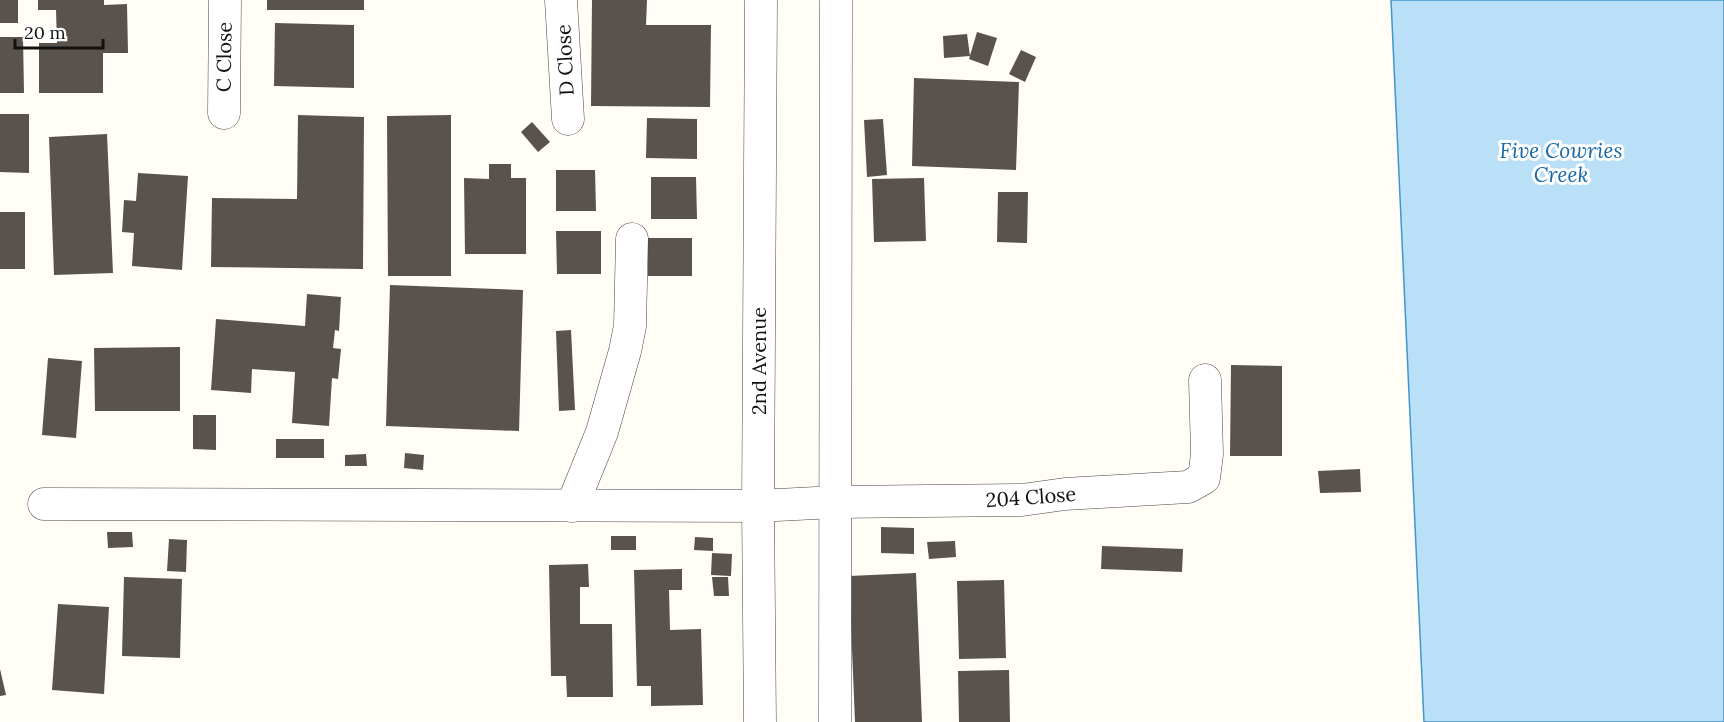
<svg xmlns="http://www.w3.org/2000/svg" width="1724" height="722" font-family="Lora,serif">
	<rect width="100%" height="100%" fill="#fffdf5"/>
	<!-- water -->
	<polygon fill="#b9e0f7" stroke="#3f96cf" stroke-width="1.5" points="1391,0 1724,0 1724,722 1424,722"/>
	<!-- building -->
	<g fill="#5a524d">
		<rect x="0" y="0" width="18" height="23"/>
		<polygon points="38,0 104,0 104,5 127,4 128,53 103,53 103,93 39,93 39,43 57,43 56,10 38,10"/>
		<rect x="267" y="0" width="97" height="10"/>
		<polygon points="592,0 647,0 646,25 711,25 710,107 591,106"/>
		<polygon points="275,23 354,25 354,88 274,86"/>
		<polygon points="977,32 997,38 988,66 969,59"/>
		<polygon points="967,34 970,56 944,58 943,36"/>
		<polygon points="0,37 23,37 24,93 0,93"/>
		<polygon points="1021,50 1036,57 1025,82 1009,74"/>
		<polygon points="914,78 1019,82 1016,170 912,166"/>
		<polygon points="0,114 29,114 29,173 0,172"/>
		<polygon points="298,115 364,117 363,269 211,267 212,198 297,199"/>
		<polygon points="451,115 451,276 388,276 387,116"/>
		<polygon points="647,118 697,119 697,159 646,158"/>
		<polygon points="883,119 887,175 867,177 864,120"/>
		<polygon points="532,122 550,142 538,152 521,132"/>
		<polygon points="107,134 113,273 54,275 49,137"/>
		<polygon points="489,164 511,164 511,178 526,178 526,254 465,254 464,178 489,179"/>
		<polygon points="556,170 595,170 596,211 556,211"/>
		<polygon points="138,173 188,176 182,270 132,266 134,233 122,232 124,200 136,201"/>
		<polygon points="651,177 696,177 697,219 651,219"/>
		<polygon points="924,178 926,241 874,242 872,179"/>
		<polygon points="998,192 1028,192 1027,243 997,242"/>
		<rect x="0" y="212" width="25" height="57"/>
		<polygon points="556,231 601,231 601,274 557,274"/>
		<rect x="648" y="238" width="44" height="38"/>
		<polygon points="390,285 523,290 519,431 386,426"/>
		<polygon points="307,294 341,297 339,331 335,330 333,348 341,349 338,379 332,378 329,426 292,423 295,372 252,369 251,393 211,390 216,319 305,326"/>
		<polygon points="571,330 575,410 559,411 556,331"/>
		<polygon points="180,347 180,411 95,411 94,348"/>
		<polygon points="48,358 82,361 76,438 42,435"/>
		<polygon points="1231,365 1282,366 1282,456 1230,456"/>
		<polygon points="193,415 216,415 216,450 193,449"/>
		<rect x="276" y="439" width="48" height="19"/>
		<polygon points="405,453 424,455 423,470 404,468"/>
		<polygon points="366,454 367,466 345,466 345,455"/>
		<polygon points="1360,469 1361,492 1320,493 1318,471"/>
		<polygon points="881,527 914,528 914,554 881,553"/>
		<polygon points="107,532 132,532 133,547 108,548"/>
		<rect x="611" y="536" width="25" height="14"/>
		<polygon points="695,537 713,538 713,551 694,550"/>
		<polygon points="169,539 187,540 186,572 167,571"/>
		<polygon points="955,541 956,557 929,559 927,542"/>
		<polygon points="1102,546 1183,549 1182,572 1101,569"/>
		<polygon points="712,553 732,554 731,576 711,575"/>
		<polygon points="588,564 589,587 580,587 580,624 612,624 613,697 567,697 566,676 551,676 549,565"/>
		<polygon points="682,569 682,590 669,590 670,630 701,629 703,705 651,706 651,686 637,686 634,570"/>
		<polygon points="916,573 922,722 855,722 849,576"/>
		<polygon points="124,577 182,579 180,658 122,656"/>
		<polygon points="712,577 728,577 729,596 714,596"/>
		<polygon points="1004,580 1006,658 959,659 957,581"/>
		<polygon points="58,604 109,607 104,694 52,690"/>
		<polygon points="0,669 6,695 0,696"/>
		<polygon points="1009,670 1010,722 959,722 958,671"/>
	</g>
	<g fill="none" stroke-linecap="round" stroke-linejoin="round">
		<defs>
			<g id="minor">
				<polyline points="561,0 568,119"/>
				<polyline points="224,113 225,0"/>
				<polyline points="44,504 758,506 836,502 1022,500 1065,494 1188,487 1204,478 1207,454 1205,380"/>
				<polyline points="572,506 602,432 625,351 630,326 632,239"/>
				<polyline points="760,722 758,506 761,0"/>
				<polyline points="835,722 836,0"/>
			</g>
		</defs>
		<!-- minor casing -->
		<use href="#minor" stroke="#444" stroke-width="33"/>
		<!-- minor -->
		<use href="#minor" stroke="#fff" stroke-width="32"/>
	</g>
	<g text-anchor="middle" stroke-width="6" stroke-linejoin="round" paint-order="stroke">
		<!-- street labels -->
		<g font-size="20" fill="#111" stroke="#fff">
			<text transform="translate(224 57) rotate(-89)" y="7">C Close</text>
			<text transform="translate(565 60) rotate(-93)" y="7">D Close</text>
			<text transform="translate(759 361) rotate(-90)" y="7">2nd Avenue</text>
			<text transform="translate(1031 497) rotate(-4)" y="7">204 Close</text>
		</g>
		<!-- water labels -->
		<g font-size="21" font-style="italic" fill="#1768a6" stroke="#fff">
			<text x="1561" y="158">Five Cowries<tspan x="1561" dy="24">Creek</tspan></text>
		</g>
	</g>
	<!-- scale -->
	<path d="M15 39v9h88v-9" fill="none" stroke="#111111" stroke-width="3"/>
	<text x="24" y="39" font-size="18" fill="#111111" stroke="#ffffff" stroke-width="4.5" paint-order="stroke">20 m</text>
</svg>
